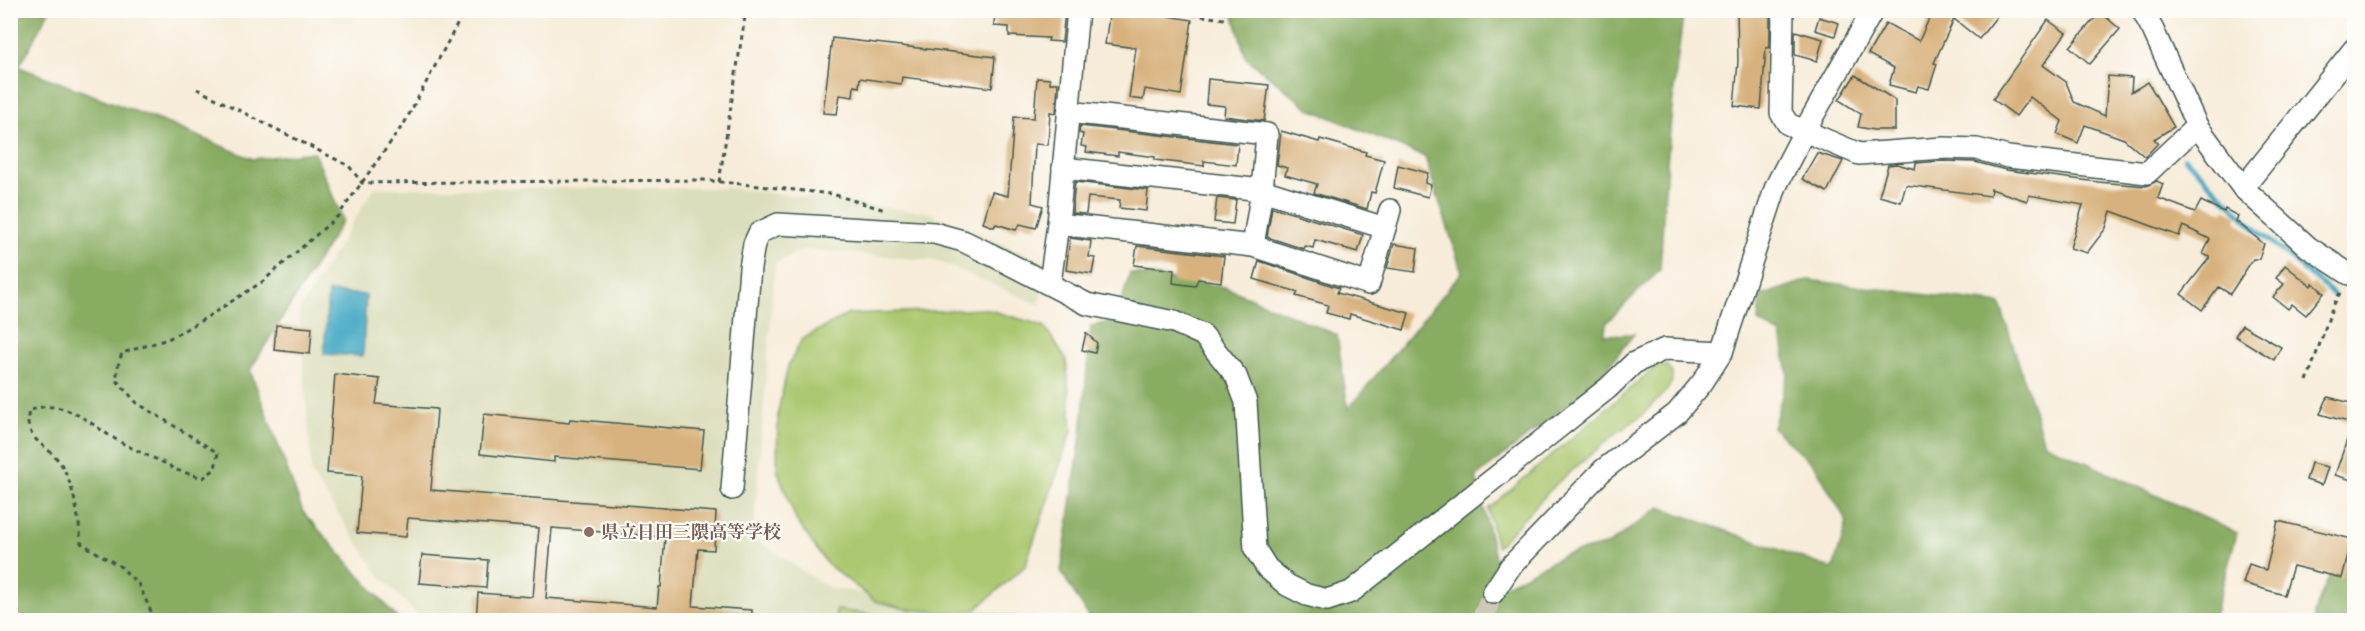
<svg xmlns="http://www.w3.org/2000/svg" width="2365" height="631" font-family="'Old Standard TT','Noto Serif JP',serif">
	<rect width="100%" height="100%" fill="#fdfcf7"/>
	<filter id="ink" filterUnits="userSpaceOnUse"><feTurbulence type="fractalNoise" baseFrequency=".0167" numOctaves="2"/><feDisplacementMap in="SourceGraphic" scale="12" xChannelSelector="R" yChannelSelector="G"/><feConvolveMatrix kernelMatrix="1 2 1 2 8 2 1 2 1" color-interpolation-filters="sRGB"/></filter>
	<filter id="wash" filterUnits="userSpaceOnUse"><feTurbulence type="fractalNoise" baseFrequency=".008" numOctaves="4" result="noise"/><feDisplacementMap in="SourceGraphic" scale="24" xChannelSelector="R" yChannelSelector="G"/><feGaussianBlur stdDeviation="1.35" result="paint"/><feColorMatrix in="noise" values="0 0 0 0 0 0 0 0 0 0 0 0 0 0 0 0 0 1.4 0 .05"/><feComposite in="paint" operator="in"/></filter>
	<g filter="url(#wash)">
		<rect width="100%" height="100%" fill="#f7ecd9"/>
		<!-- built -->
		<polygon fill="#dbdebc" points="374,188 731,188 930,213 1044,261 1040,305 937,261 805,249 775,264 753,538 829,588 1050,620 422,620 380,576 312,475 299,311"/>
		<!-- green -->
		<g fill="#abc86f" stroke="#658252" stroke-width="1.5">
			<polygon points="986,309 1044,326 1066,359 1072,430 1025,566 975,610 938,612 906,609 875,601 827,564 796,520 777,469 778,412 788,366 802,339 849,314"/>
			<polygon points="1659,364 1666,365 1672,372 1672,381 1667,390 1641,416 1614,435 1556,484 1497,547 1488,509"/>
			<polygon points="836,610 914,620 835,620"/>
		</g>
		<!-- forest -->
		<g fill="#88ac62" stroke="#54744b" stroke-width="1.5">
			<path d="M1232 10 1684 11C1671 97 1665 183 1660 270L1607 322 1604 335 1634 334 1594 384 1476 477 1502 587 1564 555 1609 544 1660 507 1833 569 1847 522 1815 466 1773 428 1788 374 1781 334 1758 322 1760 296 1808 280 2000 304 2044 443 2237 533 2213 620H1086L1088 615 1061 572 1081 436 1091 326 1116 321 1130 273 1225 287 1337 335 1348 409 1462 272 1425 157 1310 109 1246 58Z"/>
			<polygon points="10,11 49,11 19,67 166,123 253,159 314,152 343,220 250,370 303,512 399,620 11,620"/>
			<polygon points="2354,542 2354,620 2314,620 2314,613 2342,545"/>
		</g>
		<!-- water -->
		<polygon fill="#43a8c3" stroke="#31727c" stroke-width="1.5" points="328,292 366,295 363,356 324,354"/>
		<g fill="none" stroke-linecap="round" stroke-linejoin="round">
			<!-- stream -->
			<polyline stroke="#43a8c3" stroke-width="5" points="2185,158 2251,225 2333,294"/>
		</g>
		<g id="blocks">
			<!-- building -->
			<g fill="#d8b27e" fill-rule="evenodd">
				<polygon points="995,10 1065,10 1062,42 1048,41 1049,38 1009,36 1009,27 994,26"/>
				<polygon points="1110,10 1132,10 1192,20 1181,95 1145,89 1143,100 1129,98 1136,48 1105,44"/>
				<polygon points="1737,10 1770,10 1770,48 1766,47 1761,109 1734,106 1738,62"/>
				<polygon points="1933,10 1990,10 1997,16 1979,39 1954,19 1934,63 1937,64 1929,89 1918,86 1916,92 1889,85 1894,68 1868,54 1886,23 1919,41"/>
				<polygon points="2100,12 2120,29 2090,64 2070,47"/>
				<polygon points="1819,17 1839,23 1835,36 1815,30"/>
				<polygon points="2048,20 2066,33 2043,65 2066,82 2074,102 2105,116 2108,76 2132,78 2131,92 2148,82 2174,127 2154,139 2158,143 2145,157 2124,139 2085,125 2078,143 2057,134 2062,121 2030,97 2016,116 1993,99"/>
				<polygon points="1795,31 1823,39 1817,61 1795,55"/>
				<polygon points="832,38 995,57 992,88 902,77 901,84 860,78 859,87 854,86 853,97 840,95 837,114 823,113"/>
				<polygon points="1855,75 1895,100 1895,130 1874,130 1858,127 1861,114 1839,100"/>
				<polygon points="1037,78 1050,79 1050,83 1058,83 1056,113 1050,112 1048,145 1035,144 1032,203 1043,206 1036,228 1020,224 1016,230 996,224 994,227 983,223 992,192 1008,196 1014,117 1034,118"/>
				<polygon points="1208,79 1269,85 1264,121 1224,116 1225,106 1206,104"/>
				<polygon points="1080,126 1238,144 1236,165 1204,161 1204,166 1155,160 1155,157 1118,152 1118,156 1086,152 1087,147 1081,146 1083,134 1079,133"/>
				<polygon points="1281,131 1319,142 1320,139 1366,152 1365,155 1384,160 1375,193 1371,192 1367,209 1314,193 1317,184 1285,175 1287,168 1277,165"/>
				<polygon points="1817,153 1843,161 1827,192 1802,179"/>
				<polygon points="1943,161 1975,162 2006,170 2098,182 2146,186 2157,181 2163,184 2158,198 2195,212 2201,201 2224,212 2225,209 2238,216 2236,221 2264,244 2259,259 2253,259 2230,294 2219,287 2202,310 2181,294 2210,257 2203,254 2210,239 2183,226 2179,236 2111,211 2106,228 2087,253 2070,248 2083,205 2029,195 2027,201 1991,189 1990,196 1906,185 1901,202 1879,196 1888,165 1897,164 1915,169 1916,163"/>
				<polygon points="1398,165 1428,173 1425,183 1431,185 1428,197 1394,188"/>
				<polygon points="1075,182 1148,190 1146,211 1119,208 1120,200 1088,197 1086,214 1072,213"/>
				<polygon points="1217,198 1236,200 1233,224 1214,222"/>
				<polygon points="1272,207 1363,235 1358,252 1315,240 1313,248 1305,246 1304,249 1267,237"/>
				<polygon points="1070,238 1091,241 1089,257 1095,258 1092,274 1066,270"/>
				<polygon points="1394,244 1418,248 1415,272 1387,268"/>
				<polygon points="1137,246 1224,256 1221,282 1198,279 1195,286 1173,283 1174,270 1134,265"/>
				<polygon points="1259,261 1339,288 1337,293 1409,313 1404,330 1350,314 1349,319 1326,313 1328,305 1296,296 1298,292 1254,279"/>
				<polygon points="2285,265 2311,286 2313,283 2324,293 2306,315 2292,304 2288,309 2273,297 2284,284 2276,278"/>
				<polygon points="276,325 312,328 310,354 274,350"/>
				<polygon points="2242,325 2281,347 2274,360 2235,336"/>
				<polygon points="1086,333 1097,343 1095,353 1082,350"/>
				<path d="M335 374 380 379 376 404 437 409 431 490 716 512 714 550 698 549 693 606 752 610V621H476L478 593 533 597 539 528 408 518 406 537 357 533 362 476 327 473ZM552 528 665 537 661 587H659L657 607 546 598Z"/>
				<polygon points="2328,397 2355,404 2355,424 2320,414"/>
				<polygon points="484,414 569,423 570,419 704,431 700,469 554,457 554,462 480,454"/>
				<polygon points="2352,425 2355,426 2355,481 2335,475"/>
				<polygon points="2311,463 2328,467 2322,485 2306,480"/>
				<polygon points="2278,521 2352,539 2342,578 2293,566 2284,595 2243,583 2249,564 2266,570"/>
				<polygon points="422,555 488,560 486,588 419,583"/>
			</g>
		</g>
	</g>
	<g filter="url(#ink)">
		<use href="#blocks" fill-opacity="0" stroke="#3f574d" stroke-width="1.5"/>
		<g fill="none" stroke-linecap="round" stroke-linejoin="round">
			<!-- minor-tunnel -->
			<polyline stroke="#ccc9b8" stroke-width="21" stroke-dasharray="21 10" stroke-linecap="butt" points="1482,620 1493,593"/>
			<defs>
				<g id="minor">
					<polyline points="1783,10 1781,113 1788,124 1859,154 1943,148 1977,149 2008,157 2147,173 2197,126"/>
					<polyline points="2142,10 2153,30 2197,126 2243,188 2308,247 2349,274 2354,275"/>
					<polyline points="1068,112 1267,134 1262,190 1253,246"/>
					<polyline points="1063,168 1262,190 1385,228"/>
					<polyline points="2243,188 2354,49"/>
					<polyline points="1058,224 1253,246 1369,284 1390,210"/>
					<polyline points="1050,283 1058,224 1078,10"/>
					<polyline points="732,489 750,268 754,244 759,233 778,224 934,233 963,241 990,254 1087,304 1174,322 1203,335 1236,376 1246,402 1255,549 1267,568 1287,585 1307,595 1327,600 1351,592 1608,388 1634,363 1665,349 1722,352"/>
					<polyline points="1493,593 1510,567 1603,470 1677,413 1702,383 1722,352 1776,186 1805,130 1873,10"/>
				</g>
			</defs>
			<!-- minor casing -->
			<use href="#minor" stroke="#3f574d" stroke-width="24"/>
			<!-- path -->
			<g stroke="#3f574d" stroke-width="3" stroke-dasharray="4.5 4.5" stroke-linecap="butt">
				<polyline points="1157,10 1224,19 1225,10"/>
				<polyline points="197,89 349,166 362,183 704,180 832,194 885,210"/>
				<polyline points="719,182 746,10"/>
				<polyline points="2307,381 2332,308 2342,289"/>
				<path d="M155 620 139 585 121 567 81 543C79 519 74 485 61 464 48 444 22 440 29 411 65 395 92 427 122 443 137 451 153 458 169 465L173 469 203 478 215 469 218 453 137 403 117 381V369L122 353 168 339 204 319 262 282 338 216 405 122 465 10"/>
			</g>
			<!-- minor -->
			<use href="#minor" stroke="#fff" stroke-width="21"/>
		</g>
	</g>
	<!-- markers -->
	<circle fill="#8d6e63" stroke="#fdfcf7" stroke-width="2" cx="589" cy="532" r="6"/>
	<g text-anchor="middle" stroke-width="4.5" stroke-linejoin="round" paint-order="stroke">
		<!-- education labels -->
		<g font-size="18" font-weight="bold" fill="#785e54" stroke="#fdfcf7" text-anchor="start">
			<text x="601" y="538">県立日田三隈高等学校</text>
		</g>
	</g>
	<!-- margin -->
	<rect width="2365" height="631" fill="none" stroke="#fdfcf7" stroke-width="36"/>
</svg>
